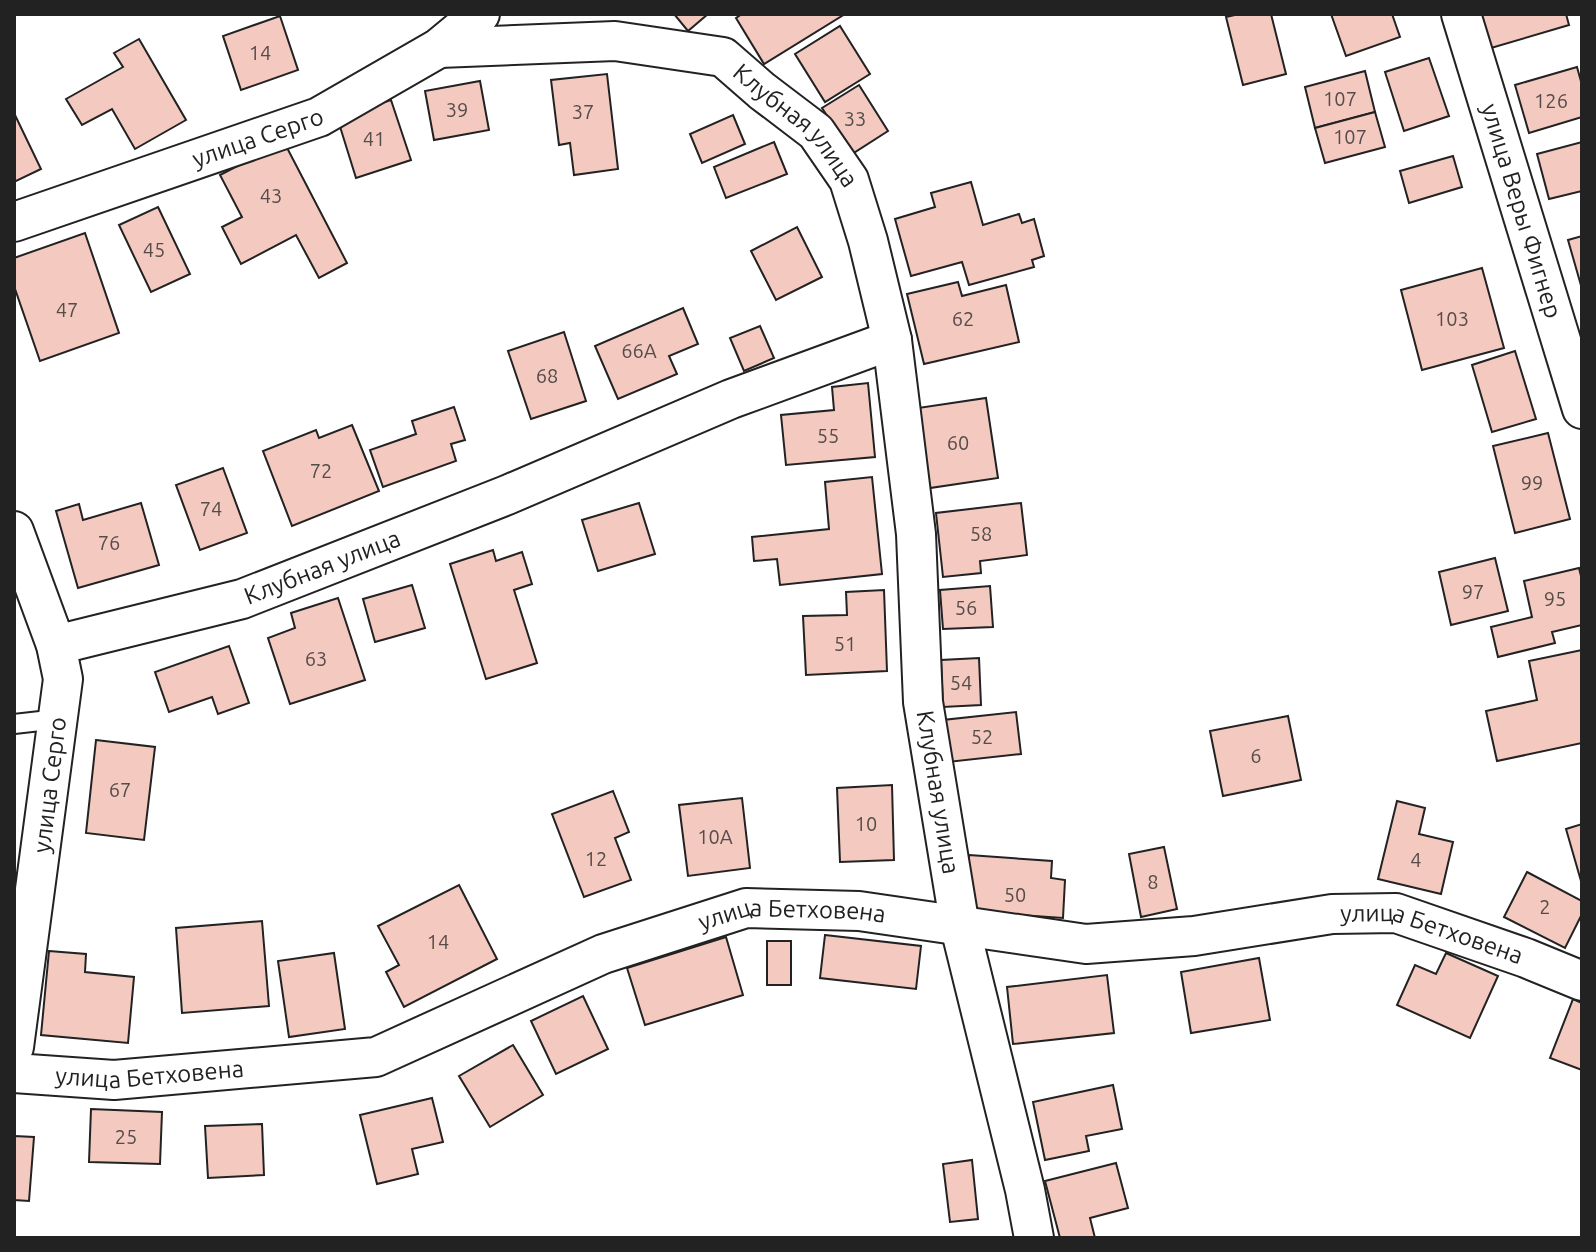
<svg xmlns="http://www.w3.org/2000/svg" width="1596" height="1252" font-family="Ubuntu,sans-serif">
	<rect width="100%" height="100%" fill="#fff"/>
	<!-- building -->
	<g fill="#f3c9c0" stroke="#222" stroke-width="2">
		<polygon points="674,14 708,14 688,31"/>
		<polygon points="742,14 845,14 764,64 736,18"/>
		<polygon points="1239,14 1271,14 1286,74 1243,85 1226,17"/>
		<polygon points="1331,14 1392,14 1400,37 1346,56"/>
		<polygon points="1481,14 1566,14 1569,25 1491,48"/>
		<polygon points="280,16 298,70 241,90 223,36"/>
		<polygon points="840,26 870,74 825,102 795,54"/>
		<polygon points="139,39 186,120 135,149 112,109 82,125 66,99 123,67 114,53"/>
		<polygon points="1429,58 1449,116 1404,131 1385,72"/>
		<polygon points="1577,67 1582,85 1582,117 1529,133 1515,85"/>
		<polygon points="1365,71 1375,112 1315,128 1305,87"/>
		<polygon points="607,74 618,169 574,175 570,143 559,145 551,80"/>
		<polygon points="480,81 489,130 434,140 425,91"/>
		<polygon points="859,85 888,131 852,154 822,108"/>
		<polygon points="391,100 411,160 356,178 337,117"/>
		<polygon points="1375,112 1385,147 1325,163 1315,128"/>
		<polygon points="14,113 41,169 14,182"/>
		<polygon points="733,115 745,144 702,163 690,134"/>
		<polygon points="284,142 347,263 319,278 296,235 241,264 222,227 242,217 220,175"/>
		<polygon points="774,142 787,174 726,198 714,167"/>
		<polygon points="1582,142 1582,191 1549,199 1537,154"/>
		<polygon points="1453,156 1462,187 1409,203 1400,171"/>
		<polygon points="971,182 983,225 1019,214 1022,223 1034,219 1044,256 1032,260 1034,267 969,285 962,262 911,276 895,219 935,207 931,193"/>
		<polygon points="158,207 190,274 151,292 119,225"/>
		<polygon points="797,227 822,277 776,300 751,251"/>
		<polygon points="85,233 119,333 40,361 14,286 14,258"/>
		<polygon points="1582,236 1582,289 1568,240"/>
		<polygon points="1482,268 1504,348 1422,370 1401,290"/>
		<polygon points="958,282 962,296 1006,285 1019,342 924,364 907,294"/>
		<polygon points="683,308 698,344 669,356 677,374 618,399 595,346"/>
		<polygon points="760,326 774,358 744,371 730,338"/>
		<polygon points="564,332 586,401 531,419 508,351"/>
		<polygon points="1515,351 1536,419 1492,432 1472,365"/>
		<polygon points="868,383 875,457 786,465 781,415 834,410 832,387"/>
		<polygon points="986,398 998,478 930,488 918,408"/>
		<polygon points="454,407 465,440 451,444 456,461 383,487 370,450 416,434 412,421"/>
		<polygon points="352,425 379,491 292,526 263,451 316,430 319,438"/>
		<polygon points="1548,433 1570,519 1515,533 1493,446"/>
		<polygon points="223,468 247,533 200,550 176,485"/>
		<polygon points="872,477 882,574 780,585 777,559 754,561 752,537 829,529 825,482"/>
		<polygon points="141,503 159,565 78,588 56,511 79,504 83,520"/>
		<polygon points="639,503 655,554 598,571 582,520"/>
		<polygon points="1021,503 1027,555 980,561 981,573 943,577 936,513"/>
		<polygon points="493,550 496,561 522,552 532,584 514,590 537,663 486,679 450,564"/>
		<polygon points="1495,558 1508,611 1451,625 1439,572"/>
		<polygon points="1579,568 1582,580 1582,625 1552,632 1555,643 1498,657 1491,627 1532,617 1524,581"/>
		<polygon points="412,585 425,628 375,642 363,599"/>
		<polygon points="990,586 993,627 943,629 940,590"/>
		<polygon points="884,590 887,671 806,675 803,616 847,615 846,592"/>
		<polygon points="338,598 365,680 290,704 268,638 295,628 291,613"/>
		<polygon points="229,646 249,703 218,714 212,697 169,712 155,672"/>
		<polygon points="1582,650 1582,743 1497,761 1486,711 1537,700 1529,661"/>
		<polygon points="979,658 981,705 943,707 941,660"/>
		<polygon points="1016,712 1021,754 948,762 943,720"/>
		<polygon points="1288,716 1301,780 1223,796 1210,731"/>
		<polygon points="96,740 155,747 144,840 86,833"/>
		<polygon points="892,785 894,860 840,862 837,788"/>
		<polygon points="613,791 629,832 615,838 631,880 584,897 552,814"/>
		<polygon points="742,798 750,868 688,876 679,805"/>
		<polygon points="1397,801 1425,808 1419,834 1453,842 1441,894 1378,879"/>
		<polygon points="1582,824 1582,881 1581,881 1566,829"/>
		<polygon points="1164,847 1177,909 1141,917 1129,854"/>
		<polygon points="969,855 1052,861 1051,878 1065,880 1063,918 965,911"/>
		<polygon points="1527,872 1582,901 1582,914 1565,948 1504,917"/>
		<polygon points="459,885 497,959 404,1007 386,972 399,965 378,926"/>
		<polygon points="262,921 269,1006 182,1013 176,928"/>
		<polygon points="825,935 921,946 916,989 820,978"/>
		<polygon points="726,937 743,995 645,1025 627,968"/>
		<rect x="767" y="941" width="24" height="44"/>
		<polygon points="49,951 86,954 85,972 134,977 128,1043 41,1035"/>
		<polygon points="334,953 345,1029 289,1037 278,961"/>
		<polygon points="1446,953 1498,976 1470,1038 1397,1005 1415,965 1436,974"/>
		<polygon points="1259,958 1270,1020 1191,1033 1181,972"/>
		<polygon points="1107,975 1114,1033 1013,1044 1007,987"/>
		<polygon points="583,996 608,1049 556,1074 531,1021"/>
		<polygon points="1573,999 1582,1003 1582,1070 1550,1058"/>
		<polygon points="513,1045 543,1095 490,1127 459,1076"/>
		<polygon points="1113,1085 1122,1129 1086,1136 1089,1151 1045,1160 1033,1102"/>
		<polygon points="432,1098 443,1142 412,1149 418,1174 377,1184 360,1115"/>
		<polygon points="91,1109 162,1112 160,1164 89,1162"/>
		<polygon points="262,1124 264,1175 208,1178 205,1126"/>
		<polygon points="14,1136 34,1137 29,1201 14,1200"/>
		<polygon points="972,1160 978,1219 950,1222 943,1164"/>
		<polygon points="1116,1163 1128,1208 1090,1218 1095,1238 1060,1238 1045,1181"/>
	</g>
	<g fill="none" stroke-linecap="round" stroke-linejoin="round">
		<defs>
			<polyline id="service" points="14,724 58,719"/>
			<g id="minor">
				<path id="s1" d="M1461 14 1582 409"/>
				<path id="s2" d="M439 48 615 41 723 57 762 91 816 132 849 180 868 241 892 340 916 534 923 702 960 927 1025 1190 1034 1238"/>
				<path id="s3" d="M14 222 319 117 439 48 480 14"/>
				<polyline points="14,531 56,645 63,679 14,1047"/>
				<path id="s4" d="M56 645 242 599 507 495 731 399 892 340"/>
				<path id="s5" d="M14 1073 114 1080 376 1057 603 954 746 908 859 911 1086 944 1194 936 1332 914 1396 913 1526 958 1582 981"/>
			</g>
		</defs>
		<!-- service casing -->
		<use href="#service" stroke="#222" stroke-width="22"/>
		<!-- minor casing -->
		<use href="#minor" stroke="#222" stroke-width="42"/>
		<!-- service -->
		<use href="#service" stroke="#fff" stroke-width="18"/>
		<!-- minor -->
		<use href="#minor" stroke="#fff" stroke-width="38"/>
	</g>
	<g text-anchor="middle" stroke-width="6" stroke-linejoin="round" paint-order="stroke">
		<!-- number labels -->
		<g font-size="20" fill="#564c4a">
			<text x="260" y="60">14</text>
			<text x="1340" y="106">107</text>
			<text x="1551" y="108">126</text>
			<text x="457" y="117">39</text>
			<text x="583" y="119">37</text>
			<text x="855" y="126">33</text>
			<text x="1350" y="144">107</text>
			<text x="374" y="146">41</text>
			<text x="271" y="203">43</text>
			<text x="154" y="257">45</text>
			<text x="67" y="317">47</text>
			<text x="963" y="326">62</text>
			<text x="1452" y="326">103</text>
			<text x="639" y="358">66А</text>
			<text x="547" y="383">68</text>
			<text x="828" y="443">55</text>
			<text x="958" y="450">60</text>
			<text x="321" y="478">72</text>
			<text x="1532" y="490">99</text>
			<text x="211" y="516">74</text>
			<text x="981" y="541">58</text>
			<text x="109" y="550">76</text>
			<text x="1473" y="599">97</text>
			<text x="1555" y="606">95</text>
			<text x="966" y="615">56</text>
			<text x="845" y="651">51</text>
			<text x="316" y="666">63</text>
			<text x="961" y="690">54</text>
			<text x="982" y="744">52</text>
			<text x="1256" y="763">6</text>
			<text x="120" y="797">67</text>
			<text x="866" y="831">10</text>
			<text x="715" y="844">10А</text>
			<text x="596" y="866">12</text>
			<text x="1416" y="867">4</text>
			<text x="1153" y="889">8</text>
			<text x="1015" y="902">50</text>
			<text x="1545" y="914">2</text>
			<text x="438" y="949">14</text>
			<text x="126" y="1144">25</text>
		</g>
		<!-- street labels -->
		<g font-size="24" fill="#222" stroke="#fff">
			<text dy="8" stroke="none"><textPath href="#s2" startOffset="386">Клубная улица</textPath></text>
			<text dy="8" stroke="none"><textPath href="#s3" startOffset="258">улица Серго</textPath></text>
			<text dy="8" stroke="none"><textPath href="#s1" startOffset="206">улица Веры Фигнер</textPath></text>
			<text dy="8" stroke="none"><textPath href="#s4" startOffset="278">Клубная улица</textPath></text>
			<text transform="translate(50 785) rotate(-83)" y="8">улица Серго</text>
			<text dy="8" stroke="none"><textPath href="#s2" startOffset="1084">Клубная улица</textPath></text>
			<text dy="8" stroke="none"><textPath href="#s5" startOffset="808">улица Бетховена</textPath></text>
			<text dy="8" stroke="none"><textPath href="#s5" startOffset="1456">улица Бетховена</textPath></text>
			<text dy="8" stroke="none"><textPath href="#s5" startOffset="136">улица Бетховена</textPath></text>
		</g>
	</g>
	<!-- border -->
	<rect width="1596" height="1252" fill="none" stroke="#222222" stroke-width="32"/>
</svg>
